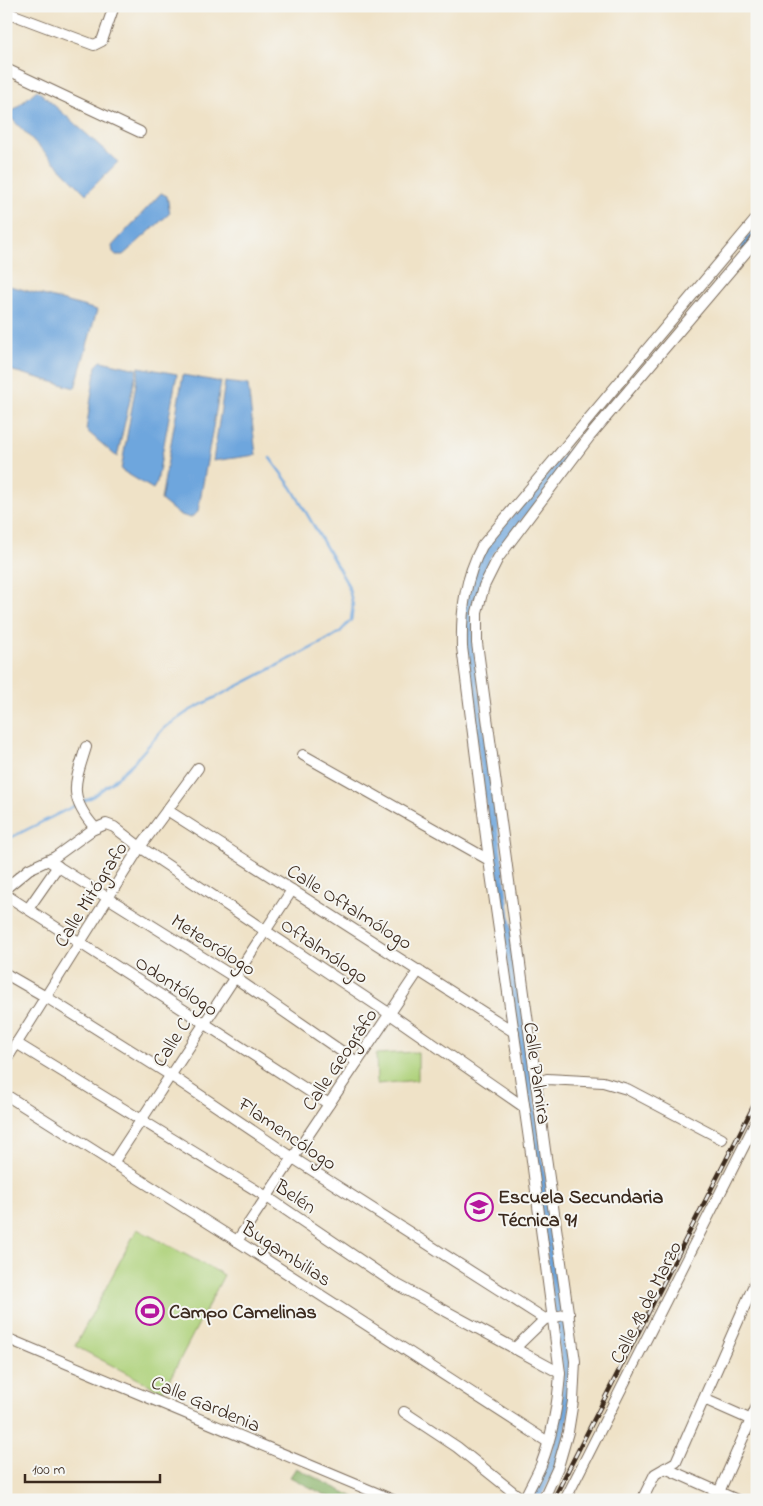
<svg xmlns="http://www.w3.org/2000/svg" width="763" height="1506" font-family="'Indie Flower',sans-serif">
	<rect width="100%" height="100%" fill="#f6f6f2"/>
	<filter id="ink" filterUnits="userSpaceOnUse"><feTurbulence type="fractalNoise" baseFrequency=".02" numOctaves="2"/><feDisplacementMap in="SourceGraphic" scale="10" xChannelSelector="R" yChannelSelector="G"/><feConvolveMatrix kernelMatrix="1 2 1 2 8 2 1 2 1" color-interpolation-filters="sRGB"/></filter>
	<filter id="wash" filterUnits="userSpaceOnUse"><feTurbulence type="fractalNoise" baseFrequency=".0096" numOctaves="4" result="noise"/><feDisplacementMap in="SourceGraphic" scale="20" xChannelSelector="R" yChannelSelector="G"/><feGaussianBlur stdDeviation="1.12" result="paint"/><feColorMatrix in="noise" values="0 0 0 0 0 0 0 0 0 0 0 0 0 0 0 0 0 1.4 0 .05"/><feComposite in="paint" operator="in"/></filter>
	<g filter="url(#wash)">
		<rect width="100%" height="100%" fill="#efe2c7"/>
		<!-- green -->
		<g fill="#afd27b" stroke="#757e4c">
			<polygon points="418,1052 418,1080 377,1084 376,1054"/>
			<polygon points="137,1229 224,1275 163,1392 75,1346"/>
		</g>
		<!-- forest -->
		<polygon fill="#8bb46b" stroke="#636f44" points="296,1468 360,1500 335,1500 290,1477"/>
		<!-- water -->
		<g fill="#6ea6dd" stroke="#54687e">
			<polygon points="37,90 118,162 86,194 8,115"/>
			<polygon points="161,193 167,196 170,213 123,255 116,255 113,252 112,246"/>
			<polygon points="6,285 97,310 75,388 6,369"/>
			<polygon points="101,361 137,369 117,457 86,430 96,366"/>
			<polygon points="139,367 177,374 157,482 153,489 121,470"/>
			<polygon points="183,375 221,382 198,512 190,518 178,514 161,500"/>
			<polygon points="225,382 248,385 256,455 213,461"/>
		</g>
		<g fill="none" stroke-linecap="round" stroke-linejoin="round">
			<!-- stream -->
			<g stroke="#6ea6dd" stroke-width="2.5">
				<polyline points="81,802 92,797 112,782 133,763 164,728 189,711 325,641 340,632 351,620 353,606 348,585 292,488 270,458"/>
				<polyline points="6,840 76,805"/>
			</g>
			<!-- canal -->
			<g stroke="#6ea6dd" stroke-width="10">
				<polyline points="745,246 757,232"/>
				<path d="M534 1500C539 1489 546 1479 550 1468 563 1437 567 1402 567 1368L470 657 468 611 486 555 572 452"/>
			</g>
		</g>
	</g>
	<g filter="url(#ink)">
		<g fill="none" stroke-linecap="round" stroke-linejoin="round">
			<defs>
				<g id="minor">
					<polyline points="6,12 94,45 102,41 114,6"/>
					<polyline points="6,69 140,132"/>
					<path d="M86 747C75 783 67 796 95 828"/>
					<polyline points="303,755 489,860"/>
					<polyline points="167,810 514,1032"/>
					<polyline points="49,861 234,977 357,1062"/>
					<polyline points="6,888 29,869 55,857 92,830 106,824 114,827 140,847 390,1014 524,1107"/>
					<polyline points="6,895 329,1104"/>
					<polyline points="28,909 58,866"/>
					<polyline points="6,974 46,997 170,1075 293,1158 545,1319 569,1314"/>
					<polyline points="16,1043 267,1197 394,1283 560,1373"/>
					<polyline points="6,1060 140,847 198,768"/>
					<polyline points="536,1085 547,1079 603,1082 627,1089 722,1139"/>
					<polyline points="6,1095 237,1241 548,1442"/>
					<polyline points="113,1163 292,890"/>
					<polyline points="237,1241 419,970"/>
					<polyline points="6,1338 393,1500"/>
					<polyline points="514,1349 545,1319"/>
					<polyline points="704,1399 756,1422"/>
					<polyline points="404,1412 457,1447 523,1500"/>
					<polyline points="665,1468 737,1500"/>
					<polyline points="719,1492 757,1406"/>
					<path d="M524 1500C529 1488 536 1477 541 1465 552 1436 558 1404 560 1373L531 1153 489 860 462 647C461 610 465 578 482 546L757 218"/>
					<polyline points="543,1500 558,1467 568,1432 573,1401 575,1361 545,1150 477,643 477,612 484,586 498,558 590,436 757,239"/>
					<polyline points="565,1500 757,1120"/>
					<polyline points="642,1500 655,1474 676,1462 757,1278"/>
				</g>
			</defs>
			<!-- minor casing -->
			<use href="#minor" stroke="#7a6a59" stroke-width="12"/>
			<!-- minor -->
			<use href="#minor" stroke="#fff" stroke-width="10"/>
			<defs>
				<polyline id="rail" points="553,1500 757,1099"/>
			</defs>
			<!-- rail casing -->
			<use href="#rail" stroke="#3b2a1e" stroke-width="4.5"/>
			<!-- rail -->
			<use href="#rail" stroke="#f6f6f2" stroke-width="2.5" stroke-dasharray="8" stroke-linecap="butt"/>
		</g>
	</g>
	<!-- icons -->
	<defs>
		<symbol id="school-ring" viewBox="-11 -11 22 22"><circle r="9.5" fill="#f6f6f2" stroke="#b5179e" stroke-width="1.5"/><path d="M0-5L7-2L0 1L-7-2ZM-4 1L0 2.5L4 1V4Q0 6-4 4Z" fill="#b5179e"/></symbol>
		<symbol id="stadium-ring" viewBox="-11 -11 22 22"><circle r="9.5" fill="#f6f6f2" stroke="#b5179e" stroke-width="1.5"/><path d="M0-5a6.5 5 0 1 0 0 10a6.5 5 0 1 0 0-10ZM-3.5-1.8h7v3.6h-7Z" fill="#b5179e"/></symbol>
	</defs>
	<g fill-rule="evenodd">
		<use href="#school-ring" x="463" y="1191" width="32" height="32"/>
		<use href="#stadium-ring" x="134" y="1295" width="32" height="32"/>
	</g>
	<g text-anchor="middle" stroke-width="4" stroke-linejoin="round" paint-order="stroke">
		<!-- street labels -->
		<g font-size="20" fill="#3b2a1e" stroke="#f6f6f2">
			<text transform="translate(90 894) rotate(-58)" y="7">Calle Mitógrafo</text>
			<text transform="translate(350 906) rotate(32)" y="7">Calle Oftalmólogo</text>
			<text transform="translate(214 944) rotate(33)" y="7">Meteorólogo</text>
			<text transform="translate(325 950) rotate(34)" y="7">Oftalmólogo</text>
			<text transform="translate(177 985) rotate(33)" y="7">Odontólogo</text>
			<text transform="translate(171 1042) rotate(-57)" y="7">Calle C</text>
			<text transform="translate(339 1059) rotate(-56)" y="7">Calle Geográfo</text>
			<text transform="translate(538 1073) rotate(82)" y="7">Calle Palmira</text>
			<text transform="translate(288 1133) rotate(34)" y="7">Flamencólogo</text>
			<text transform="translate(296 1196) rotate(34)" y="7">Belén</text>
			<text transform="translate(287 1253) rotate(33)" y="7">Bugambilias</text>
			<text transform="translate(645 1302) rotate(-63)" y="7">Calle 18 de Marzo</text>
			<text transform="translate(206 1403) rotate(23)" y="7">Calle Gardenia</text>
		</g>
		<!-- poi labels -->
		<g font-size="20" font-weight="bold" fill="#3b2a1e" stroke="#f6f6f2" text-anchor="start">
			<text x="498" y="1203">Escuela Secundaria<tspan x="498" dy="23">Técnica 91</tspan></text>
			<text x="169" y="1318">Campo Camelinas</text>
		</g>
	</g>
	<!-- margin -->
	<rect width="763" height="1506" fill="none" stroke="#f6f6f2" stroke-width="25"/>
	<!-- scale -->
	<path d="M25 1474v8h135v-8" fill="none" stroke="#3b2a1e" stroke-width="2.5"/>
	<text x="32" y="1474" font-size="15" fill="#3b2a1e" stroke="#f6f6f2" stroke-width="4" paint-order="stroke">100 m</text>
</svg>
